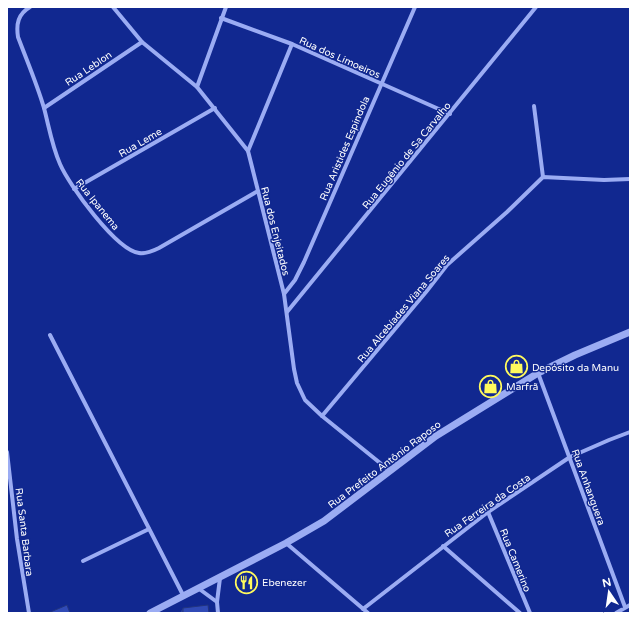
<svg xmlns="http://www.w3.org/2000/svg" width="637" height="620" font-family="'Varela Round',sans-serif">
	<rect width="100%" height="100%" fill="#112890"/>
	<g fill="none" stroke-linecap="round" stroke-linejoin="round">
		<!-- minor -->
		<g stroke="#9bacf3" stroke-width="4">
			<path d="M30 7C18 14 16 24 18 37 27 61 37 84 44 108 49 127 52 146 60 164 69 185 116 250 139 253 146 254 153 251 159 248L258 191"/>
			<polyline points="113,7 142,42 197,87 248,151 284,294 294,369 297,383 305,400 322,416 390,471"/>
			<polyline points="221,18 292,44 450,114"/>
			<polyline points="197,87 226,7"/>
			<polyline points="534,106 543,177"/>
			<polyline points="44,108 142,42"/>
			<polyline points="248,151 292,44"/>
			<polyline points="74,189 215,108"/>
			<polyline points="284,294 295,280 304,262 415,7"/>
			<polyline points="287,312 536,7"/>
			<polyline points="50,335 183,595"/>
			<polyline points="538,373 625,607"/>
			<polyline points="322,416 426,292 447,265 507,212 543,177 604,180 630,179"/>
			<polyline points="7,452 17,539 29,613"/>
			<polyline points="488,512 530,613"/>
			<polyline points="286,543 368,613"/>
			<polyline points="443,546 520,613"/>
			<polyline points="83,561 149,529"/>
			<polyline points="198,588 217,602"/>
			<polyline points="363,609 488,512 570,457 609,440 630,432"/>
			<polyline points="218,613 217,602 220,578"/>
			<polyline points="616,613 630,605"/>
		</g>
		<!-- tertiary -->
		<polyline stroke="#9bacf3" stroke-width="7" points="150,613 286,543 324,521 436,436 538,373 575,355 630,332"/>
	</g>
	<!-- wall -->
	<polygon fill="#29409d" points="183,608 209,613 180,613"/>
	<!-- building -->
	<g fill="#304ab6" stroke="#22347f">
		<polygon points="67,605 70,613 48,613"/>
		<polygon points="208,605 209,613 183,613 183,608"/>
	</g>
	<!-- icons -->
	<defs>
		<symbol id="shop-ring" viewBox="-11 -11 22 22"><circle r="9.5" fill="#112890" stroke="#fffa5d" stroke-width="1.5"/><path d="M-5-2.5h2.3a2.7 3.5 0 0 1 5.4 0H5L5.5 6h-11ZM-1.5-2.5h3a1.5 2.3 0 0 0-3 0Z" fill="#fffa5d"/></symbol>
		<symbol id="restaurant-ring" viewBox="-11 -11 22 22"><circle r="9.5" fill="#112890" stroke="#fffa5d" stroke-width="1.5"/><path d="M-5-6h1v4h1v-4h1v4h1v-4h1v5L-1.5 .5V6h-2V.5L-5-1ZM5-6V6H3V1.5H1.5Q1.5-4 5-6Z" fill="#fffa5d"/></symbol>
	</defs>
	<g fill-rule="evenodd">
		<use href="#shop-ring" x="504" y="354" width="25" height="25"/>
		<use href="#shop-ring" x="478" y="374" width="25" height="25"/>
		<use href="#restaurant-ring" x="234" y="570" width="25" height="25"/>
	</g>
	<g text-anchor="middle" stroke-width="3" stroke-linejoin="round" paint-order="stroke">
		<!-- street labels -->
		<g font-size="10" fill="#fff" stroke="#112890">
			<text transform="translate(340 57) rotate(24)" y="4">Rua dos Limoeiros</text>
			<text transform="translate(88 68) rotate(-34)" y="4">Rua Leblon</text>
			<text transform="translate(140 142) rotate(-30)" y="4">Rua Leme</text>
			<text transform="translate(344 148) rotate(-67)" y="4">Rua Aristides Espindola</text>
			<text transform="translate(406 155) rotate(-51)" y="4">Rua Eugênio de Sa Carvalho</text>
			<text transform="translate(98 204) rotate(51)" y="4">Rua Ipanema</text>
			<text transform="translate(276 231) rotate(76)" y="4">Rua dos Enjeitados</text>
			<text transform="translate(403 308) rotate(-50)" y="4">Rua Alcebíades Viana Soares</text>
			<text transform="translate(384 464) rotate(-37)" y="4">Rua Prefeito Antônio Raposo</text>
			<text transform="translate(589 487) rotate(70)" y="4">Rua Anhanguera</text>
			<text transform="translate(487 505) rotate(-35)" y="4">Rua Ferreira da Costa</text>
			<text transform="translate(25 532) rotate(83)" y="4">Rua Santa Barbara</text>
			<text transform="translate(516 560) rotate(68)" y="4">Rua Camerino</text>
		</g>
		<!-- poi labels -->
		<g font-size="10" fill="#fff" stroke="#112890" text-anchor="start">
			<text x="532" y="371">Depósito da Manu</text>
			<text x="506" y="390">Marfrã</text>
			<text x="262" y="586">Ebenezer</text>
		</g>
	</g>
	<!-- border -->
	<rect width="637" height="620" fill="none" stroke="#ffffff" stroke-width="16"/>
	<!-- north arrow -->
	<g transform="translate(609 592) rotate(347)" stroke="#112890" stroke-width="3" paint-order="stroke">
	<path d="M0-3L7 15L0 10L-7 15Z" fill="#ffffff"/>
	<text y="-6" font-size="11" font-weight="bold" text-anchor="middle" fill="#ffffff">N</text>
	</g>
</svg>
